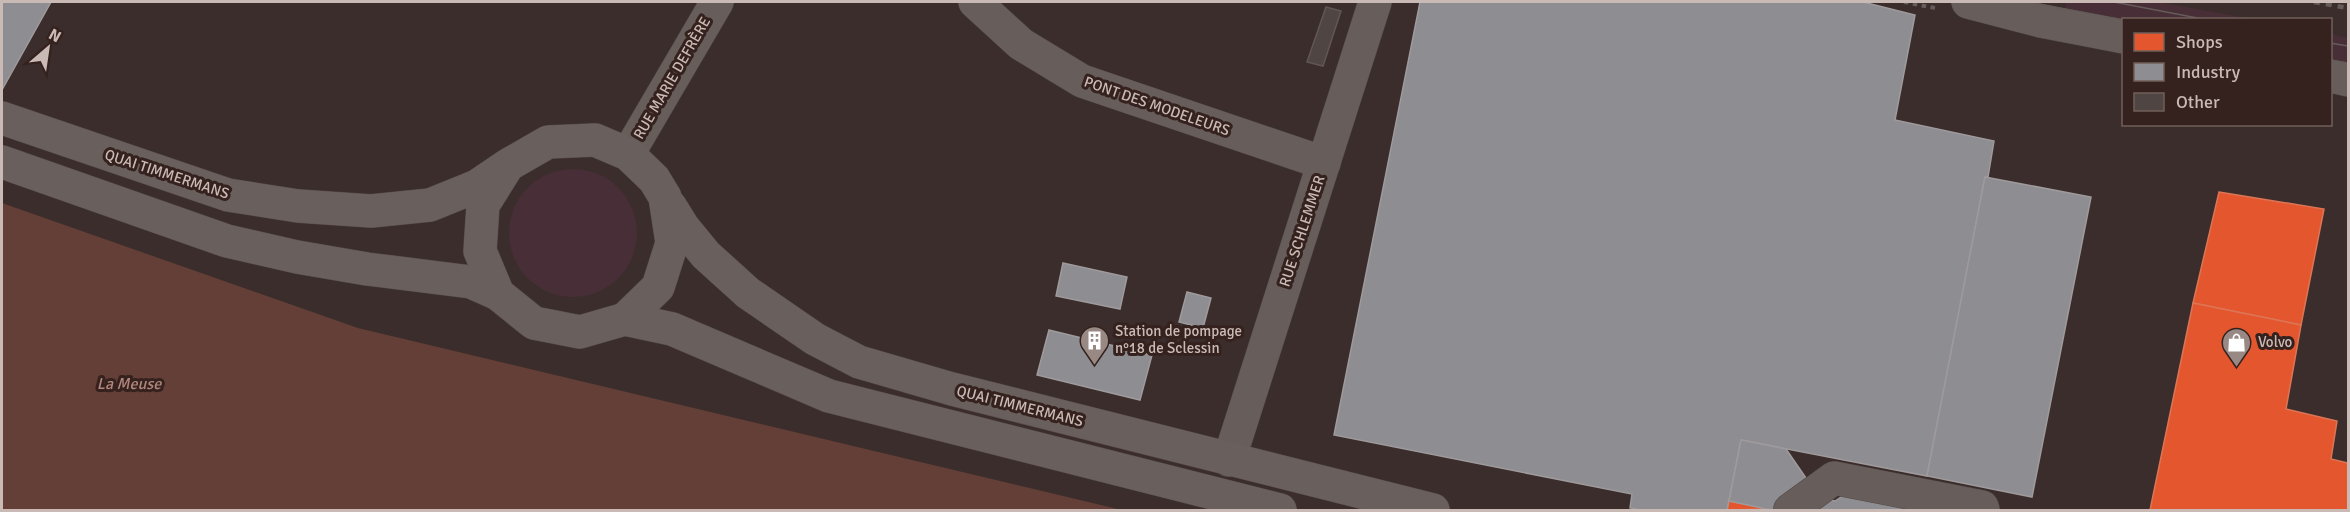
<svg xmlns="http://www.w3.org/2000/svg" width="2350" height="512" font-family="Signika,sans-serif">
	<rect width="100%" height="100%" fill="#3a2d2b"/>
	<!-- green -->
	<g fill="#472e37">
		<polygon points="2066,2 2158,2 2253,19 2124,20 2123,29 2063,18"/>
		<polygon points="2330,34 2348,38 2348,72 2331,69"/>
		<circle cx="573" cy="233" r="64"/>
	</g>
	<!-- water -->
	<polygon fill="#633f37" points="2,203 358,328 1122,510 2,510"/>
	<!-- shops -->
	<g fill="#e4572e" stroke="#dc7556" stroke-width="1.5">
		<polygon points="2219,192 2324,209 2301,325 2193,303"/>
		<polygon points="2193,303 2301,325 2286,409 2337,421 2331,459 2348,463 2348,510 2150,510"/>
		<polygon points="1729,501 1768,509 1727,510"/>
	</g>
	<!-- industry -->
	<g fill="#8d8d92" stroke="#9f9a9c" stroke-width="1.5">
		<polygon points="2,2 51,2 3,88 2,87"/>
		<polygon points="1420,2 1863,2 1915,15 1895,120 1994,141 1988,177 1985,177 1927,476 1741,440 1727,510 1641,510 1630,508 1632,494 1334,435"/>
		<polygon points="1985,177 2091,197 2032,497 1927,476"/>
		<polygon points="1063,263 1127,277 1120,309 1056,296"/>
		<polygon points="1187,292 1211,298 1203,328 1179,322"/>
		<polygon points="1049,330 1152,355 1140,400 1037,375"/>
		<polygon points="1741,440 1786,449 1819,497 1835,501 1847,493 1916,510 1771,510 1729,501"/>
	</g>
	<!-- building -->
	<polygon fill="#4f4543" stroke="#615653" stroke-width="1.5" points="1326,7 1341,11 1323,66 1307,62"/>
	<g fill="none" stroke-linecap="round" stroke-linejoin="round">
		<defs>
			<g id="minor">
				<polyline points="975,2 1021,44 1082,81 1324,163"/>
				<polyline points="1968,2 2041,21 2124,37"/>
				<polyline points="2330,76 2348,80"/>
				<polyline points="628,154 717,2"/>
				<polyline points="1229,460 1375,2"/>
				<polyline points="1790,510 1834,478 1982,507 1983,510"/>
			</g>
			<g id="major">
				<polyline points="2,118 228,195 298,206 371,211 430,205 477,186 508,165 548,142 595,140 628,154 654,179 665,197 672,243 658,287 625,319 580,332 534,323 498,294 480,251 483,205 508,165"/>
				<polyline points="2,162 227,241 297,257 367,269 471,282 498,294"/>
				<polyline points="670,206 683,227 706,255 748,293 815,339 859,362 952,389 1433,510"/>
				<polyline points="625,319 672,329 829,396 1280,510"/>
			</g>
		</defs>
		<!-- minor casing -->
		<use href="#minor" stroke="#534947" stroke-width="34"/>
		<!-- major casing -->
		<use href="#major" stroke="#574b49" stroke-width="34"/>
		<!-- path -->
		<polyline stroke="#665c5b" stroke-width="4" stroke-dasharray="4.5 4.5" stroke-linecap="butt" points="1904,2 1935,8"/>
		<!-- minor -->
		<use href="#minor" stroke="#675e5b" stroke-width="33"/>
		<!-- major -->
		<use href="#major" stroke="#69605d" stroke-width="33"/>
		<!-- tram -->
		<g stroke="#655c5a" stroke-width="1.5">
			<polyline points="2028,2 2124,20"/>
			<polyline points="2114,2 2208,20"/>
			<polyline points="2330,43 2348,46"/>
			<polyline points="2330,60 2348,63"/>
		</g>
		<!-- rail -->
		<polyline stroke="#655c5a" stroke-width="4.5" stroke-dasharray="6 6" stroke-linecap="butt" points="2314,2 2348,8"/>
	</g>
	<!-- icons -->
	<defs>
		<symbol id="building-pin" viewBox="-11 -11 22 30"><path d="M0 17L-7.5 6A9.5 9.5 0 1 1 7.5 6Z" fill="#988985" stroke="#35221e"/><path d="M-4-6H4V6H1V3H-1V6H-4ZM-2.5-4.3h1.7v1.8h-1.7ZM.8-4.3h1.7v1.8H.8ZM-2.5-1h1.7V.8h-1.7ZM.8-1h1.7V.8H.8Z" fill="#fff"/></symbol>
		<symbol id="shop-pin" viewBox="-11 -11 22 30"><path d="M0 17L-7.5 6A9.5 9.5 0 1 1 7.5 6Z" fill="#988985" stroke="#35221e"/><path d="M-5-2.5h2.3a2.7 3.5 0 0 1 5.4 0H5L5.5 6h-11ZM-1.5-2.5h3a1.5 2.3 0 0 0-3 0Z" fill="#fff"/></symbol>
	</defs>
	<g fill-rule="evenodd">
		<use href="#building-pin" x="1078" y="324" width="33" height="45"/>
		<use href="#shop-pin" x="2220" y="326" width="33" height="45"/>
	</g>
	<g text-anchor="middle" stroke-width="6" stroke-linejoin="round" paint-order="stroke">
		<!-- street labels -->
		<g font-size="15" fill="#cabab5" stroke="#35221e">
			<text transform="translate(672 78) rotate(-60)" y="5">RUE MARIE DEFRÈRE</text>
			<text transform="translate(1157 106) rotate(19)" y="5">PONT DES MODELEURS</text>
			<text transform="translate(167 174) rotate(18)" y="5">QUAI TIMMERMANS</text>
			<text transform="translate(1302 231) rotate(-72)" y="5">RUE SCHLEMMER</text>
			<text transform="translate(1020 406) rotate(14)" y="5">QUAI TIMMERMANS</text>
		</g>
		<!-- poi labels -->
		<g font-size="15" fill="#cabab5" stroke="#35221e" text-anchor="start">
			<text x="1115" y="336">Station de pompage<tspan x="1115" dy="17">n°18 de Sclessin</tspan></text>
			<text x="2258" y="347">Volvo</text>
		</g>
		<!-- water labels -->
		<g font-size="16" font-style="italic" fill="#b2867c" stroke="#35221e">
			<text x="129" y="389">La Meuse</text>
		</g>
	</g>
	<!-- border -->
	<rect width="2350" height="512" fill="none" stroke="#cabab5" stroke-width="6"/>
	<!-- legend -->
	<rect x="2122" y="18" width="210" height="108" fill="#35221e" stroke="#715f5a" stroke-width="1.5"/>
	<rect x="2134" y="33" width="30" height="18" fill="#e4572e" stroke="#715f5a" stroke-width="1.5"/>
	<text x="2176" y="48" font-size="18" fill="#cabab5">Shops</text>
	<rect x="2134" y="63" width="30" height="18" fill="#8d8d92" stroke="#715f5a" stroke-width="1.5"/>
	<text x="2176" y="78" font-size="18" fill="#cabab5">Industry</text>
	<rect x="2134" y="93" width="30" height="18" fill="#4f4543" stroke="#715f5a" stroke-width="1.5"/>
	<text x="2176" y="108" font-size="18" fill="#cabab5">Other</text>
	<!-- north arrow -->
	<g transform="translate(48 48) rotate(29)" stroke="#35221e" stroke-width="4.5" paint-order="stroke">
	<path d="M0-4.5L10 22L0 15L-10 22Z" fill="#cabab5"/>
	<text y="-9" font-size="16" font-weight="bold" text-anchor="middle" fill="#cabab5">N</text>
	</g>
</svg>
